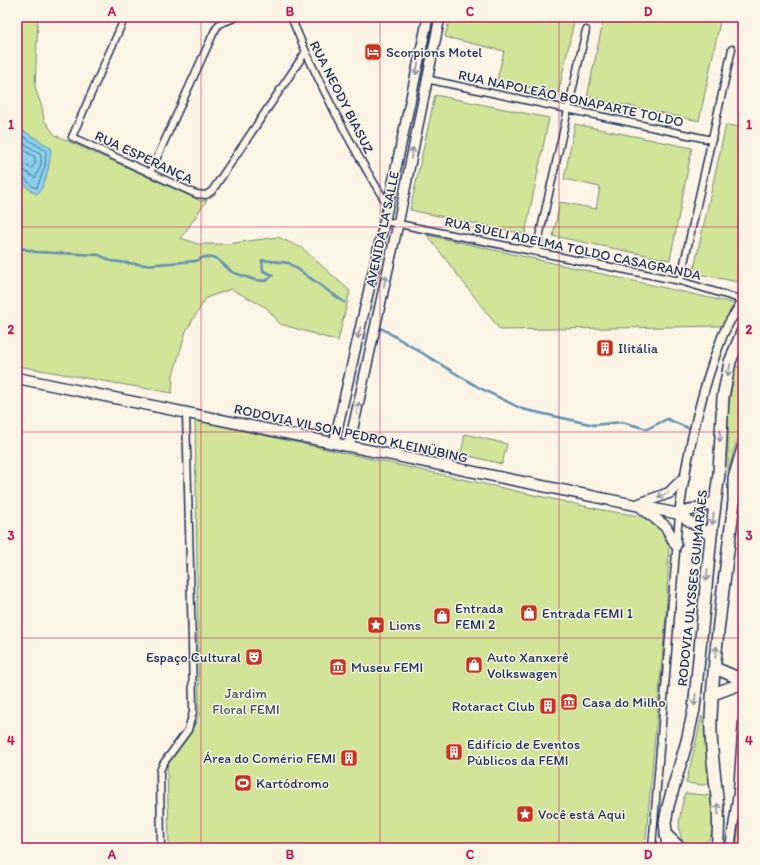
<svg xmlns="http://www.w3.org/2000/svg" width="760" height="865" font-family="Itim,sans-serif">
	<rect width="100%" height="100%" fill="#fcf5e5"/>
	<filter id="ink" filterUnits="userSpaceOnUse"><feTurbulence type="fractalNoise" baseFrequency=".025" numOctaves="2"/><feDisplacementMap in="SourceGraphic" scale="8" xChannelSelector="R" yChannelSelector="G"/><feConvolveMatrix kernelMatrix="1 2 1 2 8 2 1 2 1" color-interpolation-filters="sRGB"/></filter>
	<g filter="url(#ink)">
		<!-- green -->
		<g fill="#d2e498" stroke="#768a7b">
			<polygon points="17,17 44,17 38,18 35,88 42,107 44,120 55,135 201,201 207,200 181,238 198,244 227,244 278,237 302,248 350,291 338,341 280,324 267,308 231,289 206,298 186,331 173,375 172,393 17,366"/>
			<polygon points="450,17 575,17 558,94 497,80 504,51 445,37"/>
			<polygon points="604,17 721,17 699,121 587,97"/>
			<polygon points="435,95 549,118 525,234 410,210"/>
			<polygon points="575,124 692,148 670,260 553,236 560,202 596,209 600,187 564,179"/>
			<polygon points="726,125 743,127 743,283 693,273"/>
			<polygon points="427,235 737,304 722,326 500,330"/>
			<polygon points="735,366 743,368 743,425 733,452 728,477 728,409"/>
			<polygon points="195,420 602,510 640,516 659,527 669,545 666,616 645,848 169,848 167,765 193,728 199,714"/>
			<polygon points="465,434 507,444 502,464 461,454"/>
			<polygon points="702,716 707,736 714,784 702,785 686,783"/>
			<path d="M685 793 714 796C714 812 717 830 706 843 668 855 680 814 685 793Z"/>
			<polygon points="743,815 743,848 736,848 740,816"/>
		</g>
		<!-- water -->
		<path fill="#8bd1ec" stroke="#5e90b3" d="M22 130 51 148C50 161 47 185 37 194L31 191 17 176V131Z"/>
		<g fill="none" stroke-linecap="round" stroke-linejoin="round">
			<!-- shore -->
			<g stroke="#487097" stroke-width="1">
				<path d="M17 134 21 135 46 151 45 166 37 188C29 187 26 175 17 174"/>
				<polyline points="17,139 41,154 41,165 35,178 22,169 17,168"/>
				<polyline points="17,146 35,157 35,164 32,168 17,162"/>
			</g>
			<!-- stream -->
			<g stroke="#5e90b3" stroke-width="2.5">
				<polyline points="17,247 36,252 99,255 111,261 145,265 196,261 204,257 216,258 232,272 255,280 266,281 273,275 263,271 262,260 289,263 344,302"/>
				<polyline points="381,328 478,387 522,409 594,425 622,422 647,429 667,419 688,428"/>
			</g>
			<defs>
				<g id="minor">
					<polyline points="125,17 72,137 196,194 206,195 212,191 305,53"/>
					<path d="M291 17C318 83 351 146 388 206"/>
					<polyline points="426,79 712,140"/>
					<polyline points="150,173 214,32 219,24 237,17"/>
					<polyline points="384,221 680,281 743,300"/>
					<polyline points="536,251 586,30"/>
					<polyline points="680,281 732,49"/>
					<polyline points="161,848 160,771 163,764 188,730 193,712 192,643 186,414"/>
					<polyline points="652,848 679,514"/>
				</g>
				<g id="tertiary">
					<path d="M679 514C687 453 700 394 722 337 727 324 736 312 743 300"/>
					<polyline points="730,848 738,792 743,721"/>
				</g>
				<g id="secondary">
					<polyline points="334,443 388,206 428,17"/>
					<polyline points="349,446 398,224 440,17"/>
				</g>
				<g id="primary">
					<polyline points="17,378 679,514 711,536"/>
					<polyline points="639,504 669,493 684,478"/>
					<polyline points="642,508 666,527 676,545"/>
					<polyline points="679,514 715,502"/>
				</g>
				<g id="trunk">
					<polyline points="715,668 743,680"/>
					<polyline points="713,694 743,683"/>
					<polyline points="666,835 680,848"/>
					<polyline points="668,848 665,823 668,806 687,741 694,709 711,536 719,473 723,397 730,362 743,330"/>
					<path d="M717 848C723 805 709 762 711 718 714 646 726 573 734 501V478L743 448"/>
				</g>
			</defs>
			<!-- minor casing -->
			<use href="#minor" stroke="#1b2f5e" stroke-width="9"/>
			<!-- tertiary casing -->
			<use href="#tertiary" stroke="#1b2f5e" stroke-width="11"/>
			<!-- secondary casing -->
			<use href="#secondary" stroke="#1b2f5e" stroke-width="12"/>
			<!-- primary casing -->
			<use href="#primary" stroke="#1b2f5e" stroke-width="13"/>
			<!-- trunk casing -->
			<use href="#trunk" stroke="#1b2f5e" stroke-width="14"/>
			<!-- minor -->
			<use href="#minor" stroke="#fcf5e5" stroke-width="6"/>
			<!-- tertiary -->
			<use href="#tertiary" stroke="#fcf5e5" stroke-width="8"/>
			<!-- secondary -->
			<use href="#secondary" stroke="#fcf5e5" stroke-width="9"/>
			<!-- primary -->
			<use href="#primary" stroke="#fcf5e5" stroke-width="10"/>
			<!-- trunk -->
			<use href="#trunk" stroke="#fcf5e5" stroke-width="11"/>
		</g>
		<!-- one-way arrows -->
		<defs><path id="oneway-shaft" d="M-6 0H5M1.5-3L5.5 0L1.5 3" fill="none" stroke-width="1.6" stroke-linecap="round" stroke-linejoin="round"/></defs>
		<g stroke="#8c92a2">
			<use href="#oneway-shaft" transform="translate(417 69) rotate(102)"/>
			<use href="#oneway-shaft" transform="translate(412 153) rotate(-79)"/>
			<use href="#oneway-shaft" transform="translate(385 281) rotate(-78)"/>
			<use href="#oneway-shaft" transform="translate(359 333) rotate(103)"/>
			<use href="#oneway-shaft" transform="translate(729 370) rotate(102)"/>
			<use href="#oneway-shaft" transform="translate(358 408) rotate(-78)"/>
			<use href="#oneway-shaft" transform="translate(720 436) rotate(92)"/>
			<use href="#oneway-shaft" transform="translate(663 495) rotate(154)"/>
			<use href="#oneway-shaft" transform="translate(713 519) rotate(97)"/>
			<use href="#oneway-shaft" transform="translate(707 575) rotate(96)"/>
			<use href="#oneway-shaft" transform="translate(716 652) rotate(-83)"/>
			<use href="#oneway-shaft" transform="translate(695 700) rotate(96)"/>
			<use href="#oneway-shaft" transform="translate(718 809) rotate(-95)"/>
		</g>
	</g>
	<!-- grid -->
	<path fill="none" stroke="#c2185b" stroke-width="1" stroke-opacity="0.55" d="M201 17V848M380 17V848M559 17V848M17 227H743M17 432H743M17 638H743"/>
	<!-- icons -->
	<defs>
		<symbol id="hotel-square" viewBox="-11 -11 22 22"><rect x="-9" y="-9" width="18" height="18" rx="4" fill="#c8321e" stroke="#fcf5e5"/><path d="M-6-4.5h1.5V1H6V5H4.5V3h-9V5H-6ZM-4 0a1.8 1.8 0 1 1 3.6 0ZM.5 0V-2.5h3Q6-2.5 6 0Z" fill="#fff"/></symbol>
		<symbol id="building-square" viewBox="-11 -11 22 22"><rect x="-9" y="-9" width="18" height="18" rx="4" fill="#c8321e" stroke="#fcf5e5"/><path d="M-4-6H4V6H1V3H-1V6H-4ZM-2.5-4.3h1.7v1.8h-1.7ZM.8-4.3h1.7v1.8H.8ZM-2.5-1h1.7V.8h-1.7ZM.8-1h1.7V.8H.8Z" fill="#fff"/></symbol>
		<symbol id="shop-square" viewBox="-11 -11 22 22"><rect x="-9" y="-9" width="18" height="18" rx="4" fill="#c8321e" stroke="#fcf5e5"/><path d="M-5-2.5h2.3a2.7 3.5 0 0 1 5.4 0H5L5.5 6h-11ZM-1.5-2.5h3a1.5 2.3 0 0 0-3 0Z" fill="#fff"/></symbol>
		<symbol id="sight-square" viewBox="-11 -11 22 22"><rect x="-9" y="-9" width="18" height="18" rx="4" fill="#c8321e" stroke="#fcf5e5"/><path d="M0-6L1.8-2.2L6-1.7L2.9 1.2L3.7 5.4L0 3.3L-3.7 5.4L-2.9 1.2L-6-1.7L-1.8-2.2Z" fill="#fff"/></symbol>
		<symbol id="theatre-square" viewBox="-11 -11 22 22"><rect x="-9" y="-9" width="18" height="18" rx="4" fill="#c8321e" stroke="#fcf5e5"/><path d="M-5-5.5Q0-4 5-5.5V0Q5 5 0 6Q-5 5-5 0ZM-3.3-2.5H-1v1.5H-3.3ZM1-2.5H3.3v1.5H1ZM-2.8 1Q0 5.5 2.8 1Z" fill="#fff"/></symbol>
		<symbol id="museum-square" viewBox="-11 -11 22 22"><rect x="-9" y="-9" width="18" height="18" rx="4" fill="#c8321e" stroke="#fcf5e5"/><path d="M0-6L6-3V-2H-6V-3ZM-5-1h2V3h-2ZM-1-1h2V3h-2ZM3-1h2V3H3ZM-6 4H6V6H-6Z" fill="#fff"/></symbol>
		<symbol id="stadium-square" viewBox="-11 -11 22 22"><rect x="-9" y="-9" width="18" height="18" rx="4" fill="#c8321e" stroke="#fcf5e5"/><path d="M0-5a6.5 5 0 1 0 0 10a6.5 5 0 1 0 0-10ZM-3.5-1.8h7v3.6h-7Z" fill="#fff"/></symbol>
	</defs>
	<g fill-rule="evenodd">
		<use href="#hotel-square" x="363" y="42" width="20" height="20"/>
		<use href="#building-square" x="595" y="338" width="20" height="20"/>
		<use href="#shop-square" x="519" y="603" width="20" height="20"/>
		<use href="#shop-square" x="432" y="606" width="20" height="20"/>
		<use href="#sight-square" x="366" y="615" width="20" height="20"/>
		<use href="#theatre-square" x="244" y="647" width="20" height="20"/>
		<use href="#shop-square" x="464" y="655" width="20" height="20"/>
		<use href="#museum-square" x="328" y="657" width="20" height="20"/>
		<use href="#museum-square" x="559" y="692" width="20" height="20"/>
		<use href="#building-square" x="538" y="696" width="20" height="20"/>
		<use href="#building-square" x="444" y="742" width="20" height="20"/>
		<use href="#building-square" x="339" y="748" width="20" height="20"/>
		<use href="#stadium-square" x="233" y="773" width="20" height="20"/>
		<use href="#sight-square" x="515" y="804" width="20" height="20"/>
	</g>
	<g text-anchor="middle" stroke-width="3" stroke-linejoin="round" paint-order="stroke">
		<!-- poi labels -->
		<g font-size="14" fill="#1b2f5e" stroke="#fcf5e5" text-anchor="start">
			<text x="386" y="57">Scorpions Motel</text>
			<text x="618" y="353">Ilitália</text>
			<text x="455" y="613">Entrada<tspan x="455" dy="16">FEMI 2</tspan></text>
			<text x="542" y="618">Entrada FEMI 1</text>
			<text x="389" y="630">Lions</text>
			<text x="241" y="662" text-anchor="end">Espaço Cultural</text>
			<text x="487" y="662">Auto Xanxerê<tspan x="487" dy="16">Volkswagen</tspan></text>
			<text x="351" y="672">Museu FEMI</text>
			<text x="582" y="707">Casa do Milho</text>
			<text x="535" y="711" text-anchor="end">Rotaract Club</text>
			<text x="467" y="749">Edifício de Eventos<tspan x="467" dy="16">Públicos da FEMI</tspan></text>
			<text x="336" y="763" text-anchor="end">Área do Comério FEMI</text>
			<text x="256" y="788">Kartódromo</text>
			<text x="538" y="819">Você está Aqui</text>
		</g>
		<!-- street labels -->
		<g font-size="14" fill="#1b2f5e" stroke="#fcf5e5">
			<text transform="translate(342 97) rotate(63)" y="5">RUA NEODY BIASUZ</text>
			<text transform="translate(571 98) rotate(12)" y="5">RUA NAPOLEÃO BONAPARTE TOLDO</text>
			<text transform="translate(144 157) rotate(25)" y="5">RUA ESPERANÇA</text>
			<text transform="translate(382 229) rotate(-78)" y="5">AVENIDA LA SALLE</text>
			<text transform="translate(573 248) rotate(12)" y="5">RUA SUELI ADELMA TOLDO CASAGRANDA</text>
			<text transform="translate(351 433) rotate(12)" y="5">RODOVIA VILSON PEDRO KLEINÜBING</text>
			<text transform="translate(692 588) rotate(-84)" y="5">RODOVIA ULYSSES GUIMARÃES</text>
		</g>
		<!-- park labels -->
		<g font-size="14" fill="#40536a" stroke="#fcf5e5">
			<text x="246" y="698">Jardim<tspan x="246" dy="16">Floral FEMI</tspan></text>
		</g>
	</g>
	<!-- margin -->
	<rect width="760" height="865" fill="none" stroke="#fcf5e5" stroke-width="44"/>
	<rect x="22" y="22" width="716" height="821" fill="none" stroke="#c2185b" stroke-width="1.5"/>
	<g font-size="13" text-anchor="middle" font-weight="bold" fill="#c2185b">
		<text x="112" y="16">A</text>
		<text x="290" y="16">B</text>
		<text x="470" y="16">C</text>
		<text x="648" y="16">D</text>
		<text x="11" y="129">1</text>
		<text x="749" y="129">1</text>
		<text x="11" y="334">2</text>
		<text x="749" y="334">2</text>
		<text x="11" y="540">3</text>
		<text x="749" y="540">3</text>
		<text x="11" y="745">4</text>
		<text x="749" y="745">4</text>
		<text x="112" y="859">A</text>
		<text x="290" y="859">B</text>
		<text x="470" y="859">C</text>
		<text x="648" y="859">D</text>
	</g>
</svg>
